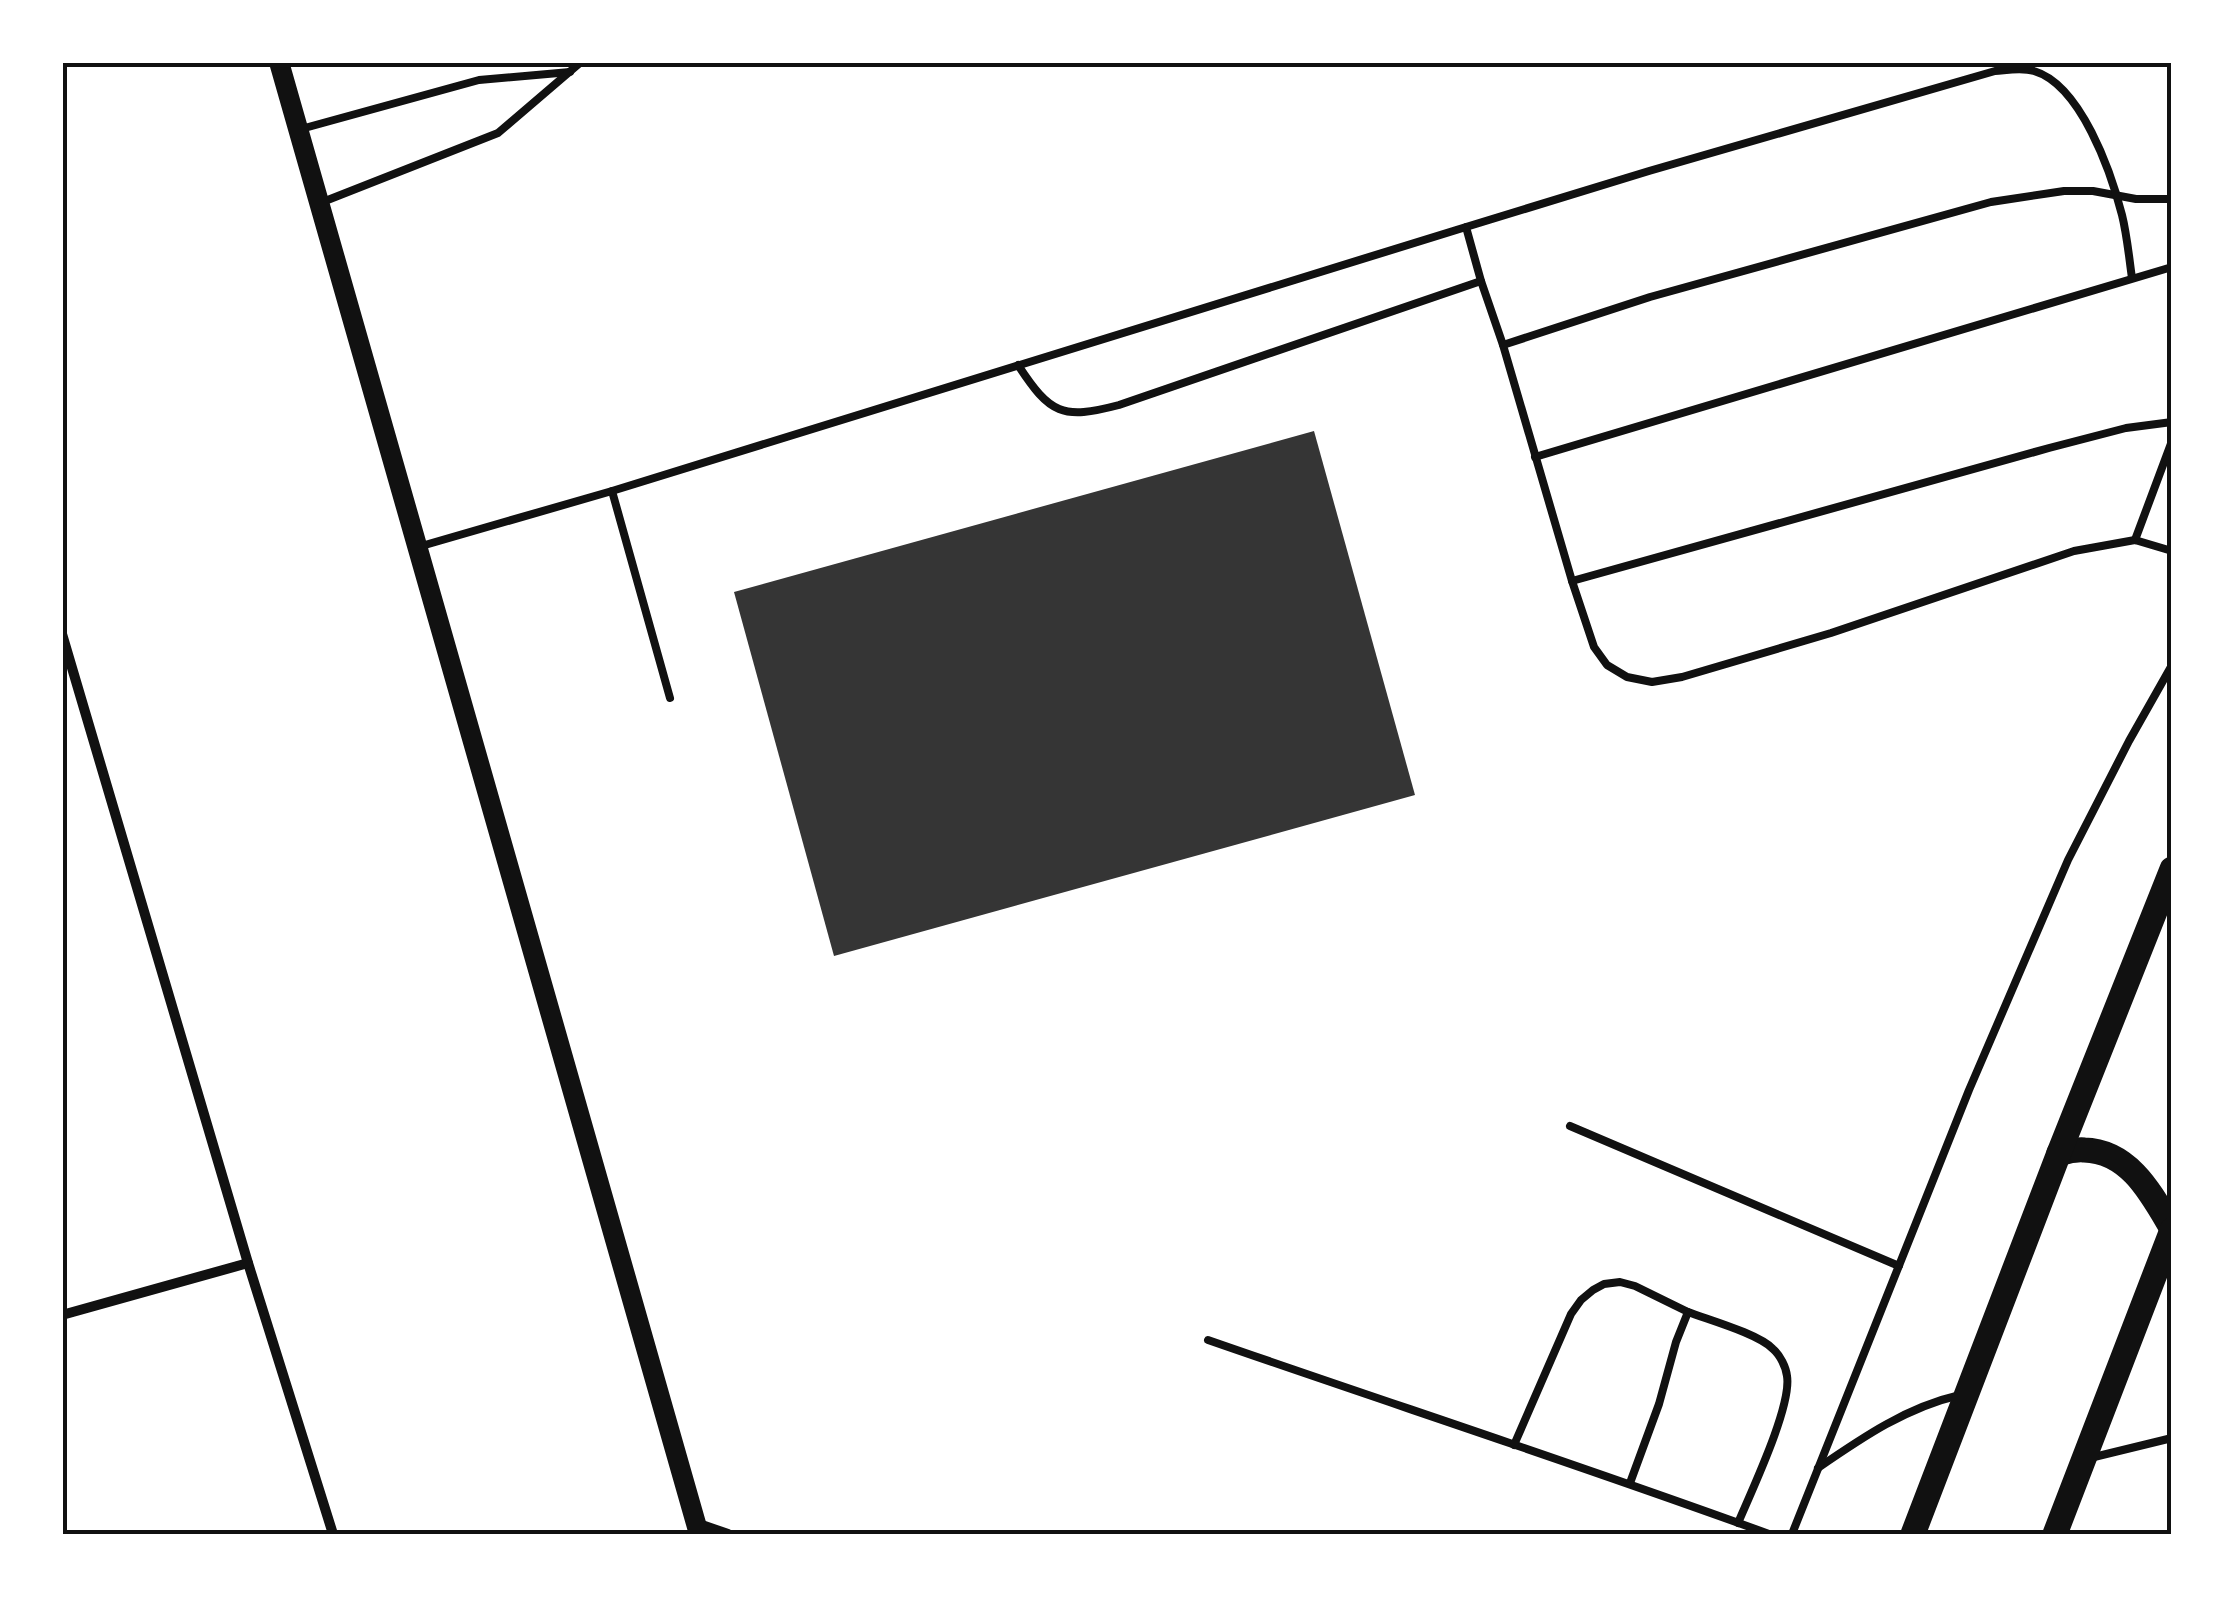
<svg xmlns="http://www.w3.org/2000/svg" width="2234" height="1597" font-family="Overpass,sans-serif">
	<rect width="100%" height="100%" fill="#fff"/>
	<!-- building -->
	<polygon fill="#353535" points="1314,431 1415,795 834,956 734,592"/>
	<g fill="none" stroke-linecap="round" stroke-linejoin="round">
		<!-- service -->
		<g stroke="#111" stroke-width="8">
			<polyline points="301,129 479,80 570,72"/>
			<polyline points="2172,199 2136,199 2093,191 2064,191 1991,202 1650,297 1503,345 1572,581 1594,647 1607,665 1627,677 1652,682 1682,677 1831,633 2074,551 2135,540 2172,551"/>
			<polyline points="320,203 498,133 581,62"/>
			<path d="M1503 345 1481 281 1466 227 1649 171 1995 71C2008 70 2022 67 2034 71 2081 85 2111 172 2122 215 2127 235 2129 257 2132 278"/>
			<path d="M1018 365C1050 414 1062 420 1119 405L1481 281"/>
			<polyline points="1535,457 2172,267"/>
			<polyline points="612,491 670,698"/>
			<polyline points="2135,540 2172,441"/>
			<polyline points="418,547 612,491 1466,227"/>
			<polyline points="1572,581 2049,448 2126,428 2172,422"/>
			<polyline points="1570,1126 1899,1266"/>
			<path d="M1688 1312C1709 1320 1759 1334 1773 1349 1780 1355 1786 1367 1787 1376 1792 1406 1751 1492 1738 1523"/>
			<path d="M1208 1340C1395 1405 1583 1466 1769 1534"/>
			<polyline points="1514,1445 1571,1314 1581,1300 1593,1290 1604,1284 1620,1282 1635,1286 1688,1312 1676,1342 1659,1404 1630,1483"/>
			<polyline points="2090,1458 2172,1438"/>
			<path d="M1818 1468C1863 1437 1907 1407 1960 1395"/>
			<polyline points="1792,1534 1969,1090 2068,860 2129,741 2172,665"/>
		</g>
		<!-- minor -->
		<g stroke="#111" stroke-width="10">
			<polyline points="62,634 248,1263 333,1534"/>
			<polyline points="62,1315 248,1263"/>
			<polyline points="696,1523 728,1534"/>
		</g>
		<!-- secondary -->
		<polyline stroke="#111" stroke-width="20" points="279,62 699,1534"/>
		<!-- primary -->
		<g stroke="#111" stroke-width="25">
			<path d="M2059 1153C2067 1152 2076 1149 2084 1150 2130 1151 2152 1195 2172 1229"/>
			<polyline points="1913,1534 2059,1153 2172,869"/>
			<polyline points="2055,1534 2172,1230"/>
		</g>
	</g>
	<!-- border -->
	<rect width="2234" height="1597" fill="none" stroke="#ffffff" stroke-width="130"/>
	<rect x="65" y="65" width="2104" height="1467" fill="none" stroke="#111" stroke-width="4"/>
</svg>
